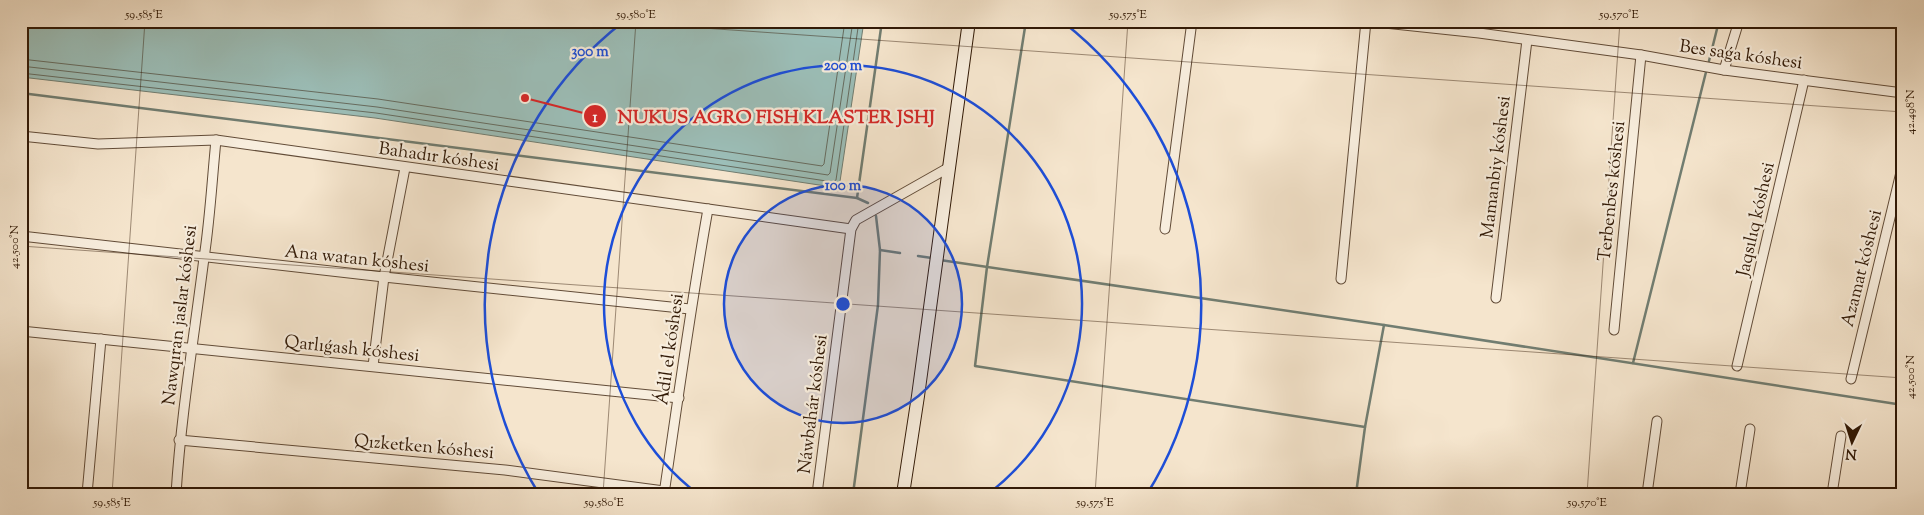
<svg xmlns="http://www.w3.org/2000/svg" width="1924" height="515" font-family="'Sorts Mill Goudy',serif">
	<rect width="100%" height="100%" fill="#f5e5cd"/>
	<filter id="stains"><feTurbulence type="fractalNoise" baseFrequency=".004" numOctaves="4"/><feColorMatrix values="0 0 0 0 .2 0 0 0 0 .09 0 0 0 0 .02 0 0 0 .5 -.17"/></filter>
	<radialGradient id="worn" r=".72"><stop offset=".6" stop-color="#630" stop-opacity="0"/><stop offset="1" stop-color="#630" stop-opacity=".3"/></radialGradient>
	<!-- water -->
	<polygon fill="#9cbfb9" stroke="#717d71" points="21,21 864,21 839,188 375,118 21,77"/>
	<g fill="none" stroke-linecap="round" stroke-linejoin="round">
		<!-- shore -->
		<g stroke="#666c60" stroke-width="1">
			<polyline points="21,59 378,99 822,166 824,164 845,21"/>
			<polyline points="21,66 377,107 828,175 830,173 853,21"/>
			<polyline points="21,73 376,113 833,182 836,180 859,21"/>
		</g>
		<!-- stream -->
		<g stroke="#717d71" stroke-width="2.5">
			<polyline points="1026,21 987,267 975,366 1365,427 1356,494"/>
			<polyline points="1709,61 1719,21"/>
			<polyline points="21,93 857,198 868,203"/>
			<polyline points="857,198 882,21"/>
			<polyline points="876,216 880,250"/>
			<polyline points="918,256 932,258"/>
			<polyline points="940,260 1384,325 1903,405"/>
			<polyline points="1633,363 1706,72"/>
			<polyline points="1365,427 1384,325"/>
			<polyline points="853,494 878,305 880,250 900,253"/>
		</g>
		<defs>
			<g id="street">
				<polyline points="1366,21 1479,33 1641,55 1724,70 1903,93"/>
				<polyline points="1724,70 1739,21"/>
				<polyline points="21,136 98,144 216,140 851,229"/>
				<polyline points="1165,229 1192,21"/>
				<polyline points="21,236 384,277 690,309"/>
				<polyline points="1341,279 1366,21"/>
				<polyline points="1496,298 1527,40"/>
				<polyline points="1614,330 1641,55"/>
				<polyline points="21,331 679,398"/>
				<polyline points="373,366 384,277 405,168"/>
				<polyline points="1737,366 1804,80"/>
				<polyline points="1851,379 1903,164"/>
				<polyline points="179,440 505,470 664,491"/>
				<polyline points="87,494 101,339"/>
				<path d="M176 494C181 415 194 337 204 258 210 219 212 180 216 140"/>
				<path d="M664 494C678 399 691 304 708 209"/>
				<polyline points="817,494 851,229 856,220 948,168"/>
				<polyline points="1647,494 1657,421"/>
				<polyline points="1740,494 1750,429"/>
				<polyline points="1832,494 1841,436"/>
			</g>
			<polyline id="secondary" points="903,494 918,396 969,21"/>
		</defs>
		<!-- street casing -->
		<use href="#street" stroke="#624c38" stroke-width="11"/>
		<!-- secondary casing -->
		<use href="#secondary" stroke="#311906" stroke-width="14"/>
		<!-- street -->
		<use href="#street" stroke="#f8eede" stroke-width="9"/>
		<!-- secondary -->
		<use href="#secondary" stroke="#f8eede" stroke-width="12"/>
	</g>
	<!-- ticks -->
	<path fill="none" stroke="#311906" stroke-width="1" stroke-opacity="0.45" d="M603 21 1903 112M21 246 1903 378M112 494 145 21M603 494 636 21M1095 494 1128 21M1587 494 1620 21"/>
	<!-- distance rings -->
	<circle cx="843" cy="304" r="119" fill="#1d4ed8" fill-opacity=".12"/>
	<g fill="none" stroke="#1d4ed8" stroke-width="2.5">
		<circle cx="843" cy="304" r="119"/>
		<path d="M698 494A239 239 0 1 1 988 494"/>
		<path d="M539 494A358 358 0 0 1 623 22M1063 22A358 358 0 0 1 1147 494"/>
	</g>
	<g text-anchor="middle" stroke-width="4.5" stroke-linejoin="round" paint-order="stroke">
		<!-- street labels -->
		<g font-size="18" fill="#311906" stroke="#f8eede">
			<text transform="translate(1741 54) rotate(8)" y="6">Bes saǵa kóshesi</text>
			<text transform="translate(439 156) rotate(8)" y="6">Bahadır kóshesi</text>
			<text transform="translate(1495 167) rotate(-83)" y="6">Mamanbiy kóshesi</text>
			<text transform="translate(1611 191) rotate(-84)" y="6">Terbenbes kóshesi</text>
			<text transform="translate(1755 219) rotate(-77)" y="6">Jaqsılıq kóshesi</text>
			<text transform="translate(357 258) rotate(6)" y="6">Ana watan kóshesi</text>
			<text transform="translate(1861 268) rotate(-76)" y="6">Azamat kóshesi</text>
			<text transform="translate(179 315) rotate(-83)" y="6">Nawqıran jaslar kóshesi</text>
			<text transform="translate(352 348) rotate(6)" y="6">Qarlıǵash kóshesi</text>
			<text transform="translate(669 349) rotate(-82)" y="6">Ádil el kóshesi</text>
			<text transform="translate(812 404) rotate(-83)" y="6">Náwbáhár kóshesi</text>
			<text transform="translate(424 446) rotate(5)" y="6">Qızketken kóshesi</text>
		</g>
	</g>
	<circle cx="843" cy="304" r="8" fill="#1d4ed8" stroke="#f8eede" stroke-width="2.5"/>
	<g font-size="15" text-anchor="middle" font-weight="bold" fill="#1d4ed8" stroke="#f8eede" stroke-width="4.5" stroke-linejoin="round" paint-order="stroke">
		<text x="590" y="56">300 m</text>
		<text x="843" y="70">200 m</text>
		<text x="843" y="190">100 m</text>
	</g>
	<!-- callouts -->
	<path fill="none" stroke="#d62828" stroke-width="2" d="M525 98L595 116"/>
	<g fill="#d62828" stroke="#f8eede" stroke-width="2">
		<circle cx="525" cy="98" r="5"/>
		<circle cx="595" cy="116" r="12"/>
	</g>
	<g font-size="15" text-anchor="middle" font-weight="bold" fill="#fff">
		<text x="595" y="122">1</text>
	</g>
	<g font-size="19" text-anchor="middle" font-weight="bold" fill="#d62828" stroke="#f8eede" stroke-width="4.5" stroke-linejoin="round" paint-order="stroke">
		<text x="776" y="123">NUKUS AGRO FISH KLASTER JSHJ</text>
	</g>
	<!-- margin -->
	<rect width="1924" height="515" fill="none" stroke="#f5e5cd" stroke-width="55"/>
	<!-- north arrow -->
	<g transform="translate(1852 442) rotate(184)" stroke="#f8eede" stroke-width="4" paint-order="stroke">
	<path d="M0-4L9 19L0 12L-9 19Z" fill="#311906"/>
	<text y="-8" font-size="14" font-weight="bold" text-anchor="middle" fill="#311906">N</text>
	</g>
	<rect x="28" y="28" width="1868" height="460" fill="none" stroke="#311906" stroke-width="2"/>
	<g font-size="12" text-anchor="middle" fill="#311906">
		<text x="144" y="18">59.585°E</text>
		<text x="636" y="18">59.580°E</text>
		<text x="1128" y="18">59.575°E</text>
		<text x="1619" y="18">59.570°E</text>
		<text transform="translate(1910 112) rotate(-90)" y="4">42.498°N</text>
		<text transform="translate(14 247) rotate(-90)" y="4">42.500°N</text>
		<text transform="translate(1910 377) rotate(-90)" y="4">42.500°N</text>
		<text x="112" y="506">59.585°E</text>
		<text x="604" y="506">59.580°E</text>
		<text x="1095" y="506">59.575°E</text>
		<text x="1587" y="506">59.570°E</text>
	</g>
	<rect width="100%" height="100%" filter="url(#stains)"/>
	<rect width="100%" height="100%" fill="url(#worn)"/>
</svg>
